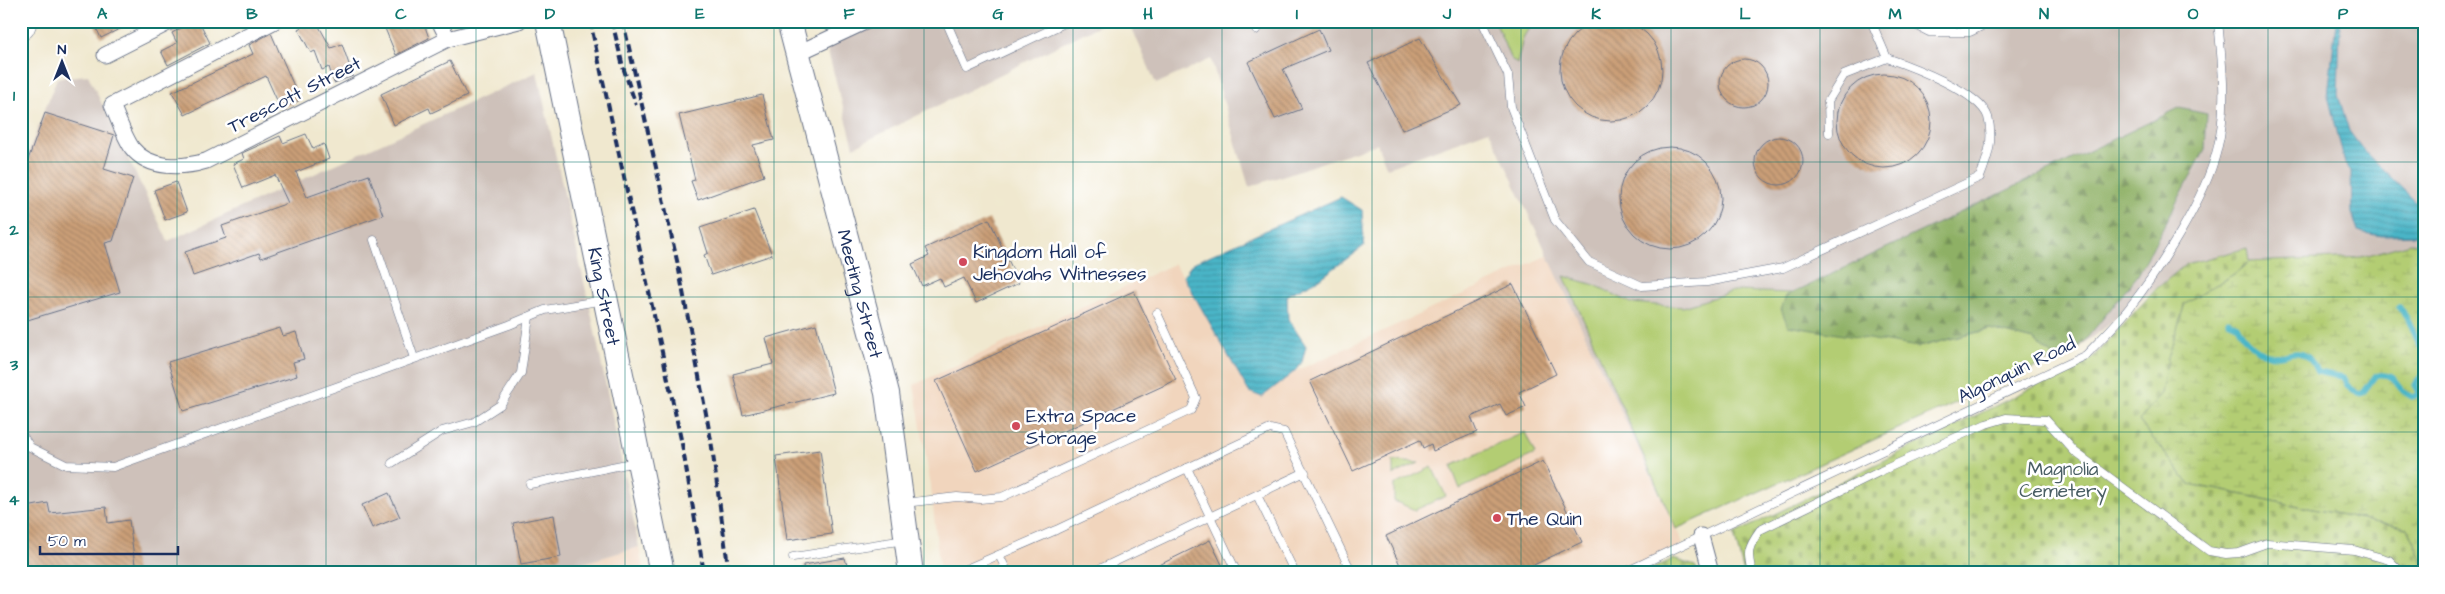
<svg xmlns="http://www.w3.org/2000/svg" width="2445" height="594" font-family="'Architects Daughter',sans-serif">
	<defs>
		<pattern id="forest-firs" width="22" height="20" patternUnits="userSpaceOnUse" patternTransform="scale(1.25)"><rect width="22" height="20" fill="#8eb065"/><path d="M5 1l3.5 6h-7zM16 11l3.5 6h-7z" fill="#739056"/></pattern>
		<pattern id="wetland-marsh" width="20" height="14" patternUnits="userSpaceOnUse" patternTransform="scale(1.25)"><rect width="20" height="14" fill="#b3cd73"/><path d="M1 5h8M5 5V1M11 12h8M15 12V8" fill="none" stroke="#99b066"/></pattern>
		<pattern id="cemetery-stones" width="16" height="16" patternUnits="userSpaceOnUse" patternTransform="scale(1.25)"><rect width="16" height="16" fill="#b3cd73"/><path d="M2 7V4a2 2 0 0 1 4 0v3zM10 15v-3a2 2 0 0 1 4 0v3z" fill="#99b066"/></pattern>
		<pattern id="water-rules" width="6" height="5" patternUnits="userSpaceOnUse" patternTransform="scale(1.25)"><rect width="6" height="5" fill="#4ab5c7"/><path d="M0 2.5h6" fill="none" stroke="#3d94a5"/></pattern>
		<pattern id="building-back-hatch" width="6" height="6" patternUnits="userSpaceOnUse" patternTransform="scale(1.25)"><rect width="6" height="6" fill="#cb9f77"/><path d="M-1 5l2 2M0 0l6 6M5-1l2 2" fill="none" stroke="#a48265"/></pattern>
	</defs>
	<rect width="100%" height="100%" fill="#fff"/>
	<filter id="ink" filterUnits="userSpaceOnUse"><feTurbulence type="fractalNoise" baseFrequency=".02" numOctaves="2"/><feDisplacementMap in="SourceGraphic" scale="10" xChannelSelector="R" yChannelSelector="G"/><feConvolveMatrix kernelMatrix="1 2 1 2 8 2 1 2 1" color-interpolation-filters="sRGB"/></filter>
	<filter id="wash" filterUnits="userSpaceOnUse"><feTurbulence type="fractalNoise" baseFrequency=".0096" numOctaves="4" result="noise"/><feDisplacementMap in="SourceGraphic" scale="20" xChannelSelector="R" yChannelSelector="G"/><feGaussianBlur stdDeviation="1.12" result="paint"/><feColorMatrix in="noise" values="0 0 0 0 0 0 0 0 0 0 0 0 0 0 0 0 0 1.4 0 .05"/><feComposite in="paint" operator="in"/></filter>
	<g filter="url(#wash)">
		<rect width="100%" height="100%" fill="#f0e8cf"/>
		<!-- built -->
		<g fill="#f1d5bd">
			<polygon points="1548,255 1683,544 1623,573 940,573 931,487 914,385 1174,264 1183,276 1249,392 1262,397 1294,372"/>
			<polygon points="639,547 644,573 549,573"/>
		</g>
		<!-- industrial -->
		<g fill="#cec1ba">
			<polygon points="867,21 1108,21 854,147 825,41"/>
			<polygon points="1129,21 2424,21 2424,245 2411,243 2361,257 2249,262 2247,249 2187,264 2079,348 1676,529 1489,130 1387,168 1377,144 1249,187 1211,59 1156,84"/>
			<polygon points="537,72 593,322 639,547 549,573 21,573 21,172 57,78 88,75 168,241"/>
		</g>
		<!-- green -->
		<g fill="#b3cd73" stroke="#677e68">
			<polygon points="1495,21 1533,21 1523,38 1517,64 1510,58"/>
			<polygon points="1564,276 1595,285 1631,303 1683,307 1734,291 1791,293 1918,347 1990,329 2033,340 2055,358 1676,529"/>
			<polygon points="1525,432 1535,454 1460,489 1451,466"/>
			<polygon points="1393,461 1419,463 1393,475"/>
			<polygon points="1432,467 1446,496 1415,510 1394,501 1394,485"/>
		</g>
		<!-- forest -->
		<polygon fill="url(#forest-firs)" stroke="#547062" points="2179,108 2207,114 2205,149 2138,275 2079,348 2055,358 2033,340 1990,329 1918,347 1788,326 1781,309 1786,296"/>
		<!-- wetland -->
		<polygon fill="url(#wetland-marsh)" stroke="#677e68" points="2411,243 2424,245 2424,565 2407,528 2189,484 2139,421 2171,346 2185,303 2234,274 2249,262 2361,257"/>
		<!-- cemetery -->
		<g fill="url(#cemetery-stones)" stroke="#677e68">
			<polygon points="2247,248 2249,262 2234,274 2185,303 2168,358 2161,393 2139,421 2189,484 2407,528 2424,565 2424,573 1744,573 1734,534 2091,359 2156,289 2186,264"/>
			<polygon points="1673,559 1695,566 1699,573 1644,573"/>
		</g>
		<!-- water -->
		<g fill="url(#water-rules)" stroke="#327292">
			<polygon points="2336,22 2340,25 2338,94 2349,131 2364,151 2424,210 2424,235 2382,236 2358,232 2352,213 2351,171 2345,163 2328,96"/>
			<polygon points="1341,197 1362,210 1364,246 1321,278 1287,295 1288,319 1306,346 1302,362 1294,372 1262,397 1249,392 1183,276 1193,263"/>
		</g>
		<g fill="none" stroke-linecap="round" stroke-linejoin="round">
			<!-- stream -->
			<g stroke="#4ab5c7" stroke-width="5.5">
				<path d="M2399 308C2414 322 2411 336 2424 352"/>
				<path d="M2228 321 2237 325C2244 341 2260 357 2279 356 2285 356 2292 352 2298 353 2309 354 2313 363 2317 372L2343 377 2347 385 2358 394 2363 393 2376 375C2400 373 2394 388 2412 397L2420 394 2415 385 2424 371"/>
			</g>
		</g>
		<g id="blocks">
			<!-- building -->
			<g fill="url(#building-back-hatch)">
				<circle cx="1611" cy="70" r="51"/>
				<polygon points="93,21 136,21 101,38"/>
				<polygon points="194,21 199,21 210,43 168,65 161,51 177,43 172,33"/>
				<polygon points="312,21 316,21 331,48 342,44 353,76 334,83 329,67 322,70 315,51 311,53 298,29"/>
				<polygon points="395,21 423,21 429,38 396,55 384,26"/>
				<polygon points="1319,29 1328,50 1283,69 1302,109 1275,119 1248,62"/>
				<polygon points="271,33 300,100 281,109 266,76 185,115 172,92 253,54 249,45"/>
				<polygon points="1420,38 1461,105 1402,130 1368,63"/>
				<circle cx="1744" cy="83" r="24"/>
				<polygon points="450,61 467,96 431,113 429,108 394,125 381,94"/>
				<circle cx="1884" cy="121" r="47"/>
				<polygon points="762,95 774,140 753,145 764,176 698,200 691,181 695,180 679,115"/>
				<polygon points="45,113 114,135 104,169 133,178 113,241 105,243 120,292 21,322 21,179"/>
				<polygon points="306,134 313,149 324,144 329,159 296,172 307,197 369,175 383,215 261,258 259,253 193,276 185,252 226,238 222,226 288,203 275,175 243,188 233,164 244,159 242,153 280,136 283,143"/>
				<circle cx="1779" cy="161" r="24"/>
				<circle cx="1670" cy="198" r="51"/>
				<polygon points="176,182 187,212 165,220 154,190"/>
				<polygon points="754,210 772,255 711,275 704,255 708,253 700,228"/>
				<polygon points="989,219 1019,283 976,303 964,278 944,287 940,278 922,286 912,264 929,256 925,248"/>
				<polygon points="1513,284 1556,374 1519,392 1526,407 1506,416 1500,404 1471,417 1477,432 1433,451 1431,444 1423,448 1420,440 1353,471 1310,381"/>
				<polygon points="1134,291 1176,380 977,471 936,381"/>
				<polygon points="816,324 834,393 743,415 733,374 773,364 766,338"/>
				<polygon points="280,328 283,336 296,332 304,359 293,362 297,376 183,411 168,362"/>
				<polygon points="820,450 832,534 787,540 776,456"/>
				<polygon points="1543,461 1582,542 1517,573 1404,573 1386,536"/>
				<polygon points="389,493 400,517 372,528 362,505"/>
				<polygon points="48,503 50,513 106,507 108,523 129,520 136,572 21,573 21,508"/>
				<polygon points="554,515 561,557 521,564 513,523"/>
				<polygon points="1210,540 1226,573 1143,573"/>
				<polygon points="845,558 849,573 804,573 803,565"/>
			</g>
		</g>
	</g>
	<g filter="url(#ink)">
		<use href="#blocks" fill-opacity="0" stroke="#667086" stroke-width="1"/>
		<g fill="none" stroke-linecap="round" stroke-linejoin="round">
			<defs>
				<g id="service">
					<polyline points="836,21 842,33"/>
					<polyline points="946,21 967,69 1069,21"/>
					<polyline points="1251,21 1256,30"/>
					<path d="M1482 21 1508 75 1511 107 1555 220 1589 262 1642 286 1707 282 1783 268 1980 177C1988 157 1994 139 1988 117 1980 92 1910 66 1887 58"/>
					<polyline points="1908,21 1929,32 1970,32 1992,21"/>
					<polyline points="1829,133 1828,101 1844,75 1887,58 1871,21"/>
					<polyline points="374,240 414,358"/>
					<polyline points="21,433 30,447 66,465 113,467 509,325 545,310 604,300"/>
					<polyline points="392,463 442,431 474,422 500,405 521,373 529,317"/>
					<polyline points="1187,468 1237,573"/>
					<polyline points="530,484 636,462"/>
					<polyline points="1257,495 1295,573"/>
					<polyline points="904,503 957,497 980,499 1002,497 1191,410 1196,398 1157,313"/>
					<polyline points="999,555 1008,573"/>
					<polyline points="793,557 905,540"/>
					<polyline points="957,573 1056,530 1270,429 1284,432 1352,573"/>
					<polyline points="1091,573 1305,472"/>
					<polyline points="1333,573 1349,566"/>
					<path d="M1623 573 2086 355C2101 339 2117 324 2130 307 2161 267 2205 199 2217 150 2228 109 2222 63 2218 21"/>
					<path d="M1752 573C1747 552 1747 548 1760 530L1881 471 1986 424 2006 418 2046 420 2075 452 2209 551 2226 554 2239 553 2267 543 2354 550 2389 560 2402 573"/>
				</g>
				<g id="minor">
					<path d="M275 21 112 105C118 119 124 136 132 148 149 170 183 168 206 161L448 39 519 21"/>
					<polyline points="439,21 448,39"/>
					<polyline points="796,54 867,21"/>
					<polyline points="105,55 172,21"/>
					<polyline points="1701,536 1711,573"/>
				</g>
				<g id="primary">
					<path id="s1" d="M548 21 662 573"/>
					<path id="s2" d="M789 21 887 393 911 573"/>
				</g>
				<polyline id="motorway" points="21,26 23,21"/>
			</defs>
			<!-- service casing -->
			<use href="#service" stroke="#667086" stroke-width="9"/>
			<!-- minor casing -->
			<use href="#minor" stroke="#667086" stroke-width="17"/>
			<!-- primary casing -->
			<use href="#primary" stroke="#667086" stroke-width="26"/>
			<!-- motorway casing -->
			<use href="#motorway" stroke="#667086" stroke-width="29"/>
			<!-- service -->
			<use href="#service" stroke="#fff" stroke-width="8"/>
			<!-- minor -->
			<use href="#minor" stroke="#fff" stroke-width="15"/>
			<!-- primary -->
			<use href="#primary" stroke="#fff" stroke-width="24"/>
			<!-- motorway -->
			<use href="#motorway" stroke="#fff" stroke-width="28"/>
			<!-- rail -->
			<g stroke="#1b2f5e" stroke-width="4" stroke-dasharray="8 4" stroke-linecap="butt">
				<polyline points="590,21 682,444 704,573"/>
				<polyline points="612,21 623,67 636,105"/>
				<polyline points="623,21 678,265 711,440 729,573"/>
			</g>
		</g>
	</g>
	<!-- grid -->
	<path fill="none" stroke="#0f766e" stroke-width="1" stroke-opacity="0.55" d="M177 21V573M326 21V573M476 21V573M625 21V573M774 21V573M924 21V573M1073 21V573M1222 21V573M1372 21V573M1521 21V573M1671 21V573M1820 21V573M1969 21V573M2119 21V573M2268 21V573M21 162H2424M21 297H2424M21 432H2424"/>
	<!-- markers -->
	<g fill="#d1495b" stroke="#fff" stroke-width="2">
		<circle cx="963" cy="262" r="5"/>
		<circle cx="1016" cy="426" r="5"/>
		<circle cx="1497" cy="518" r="5"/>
	</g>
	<g text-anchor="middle" stroke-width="5" stroke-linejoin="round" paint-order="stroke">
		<!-- street labels -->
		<g font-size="19" fill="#1b2f5e" stroke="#fff">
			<text transform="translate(294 94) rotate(-27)" y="7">Trescott Street</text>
			<text dy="7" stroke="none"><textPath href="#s2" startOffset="282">Meeting Street</textPath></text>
			<text dy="7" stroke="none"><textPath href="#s1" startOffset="281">King Street</textPath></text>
			<text transform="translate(2016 369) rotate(-26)" y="7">Algonquin Road</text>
		</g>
		<!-- poi labels -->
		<g font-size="19" fill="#1b2f5e" stroke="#fff" text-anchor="start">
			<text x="973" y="258">Kingdom Hall of<tspan x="973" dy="22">Jehovahs Witnesses</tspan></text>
			<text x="1026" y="422">Extra Space<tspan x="1026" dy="22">Storage</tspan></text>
			<text x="1507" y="525">The Quin</text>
		</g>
		<!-- park labels -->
		<g font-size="19" fill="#495e64" stroke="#fff">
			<text x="2063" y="475">Magnolia<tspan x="2063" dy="22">Cemetery</tspan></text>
		</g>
	</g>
	<!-- margin -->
	<rect width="2445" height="594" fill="none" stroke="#fff" stroke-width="55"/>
	<!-- north arrow -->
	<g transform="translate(62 62)" stroke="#ffffff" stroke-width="4" paint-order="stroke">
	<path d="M0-4L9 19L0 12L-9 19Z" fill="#1b2f5e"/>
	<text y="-8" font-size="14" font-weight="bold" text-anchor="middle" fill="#1b2f5e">N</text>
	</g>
	<!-- scale -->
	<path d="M40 546v8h138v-8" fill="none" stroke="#1b2f5e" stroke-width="2.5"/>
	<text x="48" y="546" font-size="15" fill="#1b2f5e" stroke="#ffffff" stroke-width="4" paint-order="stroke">50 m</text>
	<rect x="28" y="28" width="2390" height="538" fill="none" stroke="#0f766e" stroke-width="2"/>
	<g font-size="16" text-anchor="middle" font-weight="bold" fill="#0f766e">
		<text x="102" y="19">A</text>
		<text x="252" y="19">B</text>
		<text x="401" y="19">C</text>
		<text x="550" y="19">D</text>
		<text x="700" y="19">E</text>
		<text x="849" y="19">F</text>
		<text x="998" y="19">G</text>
		<text x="1148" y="19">H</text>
		<text x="1297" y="19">I</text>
		<text x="1447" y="19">J</text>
		<text x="1596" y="19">K</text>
		<text x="1745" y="19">L</text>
		<text x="1895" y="19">M</text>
		<text x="2044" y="19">N</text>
		<text x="2193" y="19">O</text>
		<text x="2343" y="19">P</text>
		<text x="14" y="101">1</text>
		<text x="14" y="235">2</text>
		<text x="14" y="370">3</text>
		<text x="14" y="505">4</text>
	</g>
</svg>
